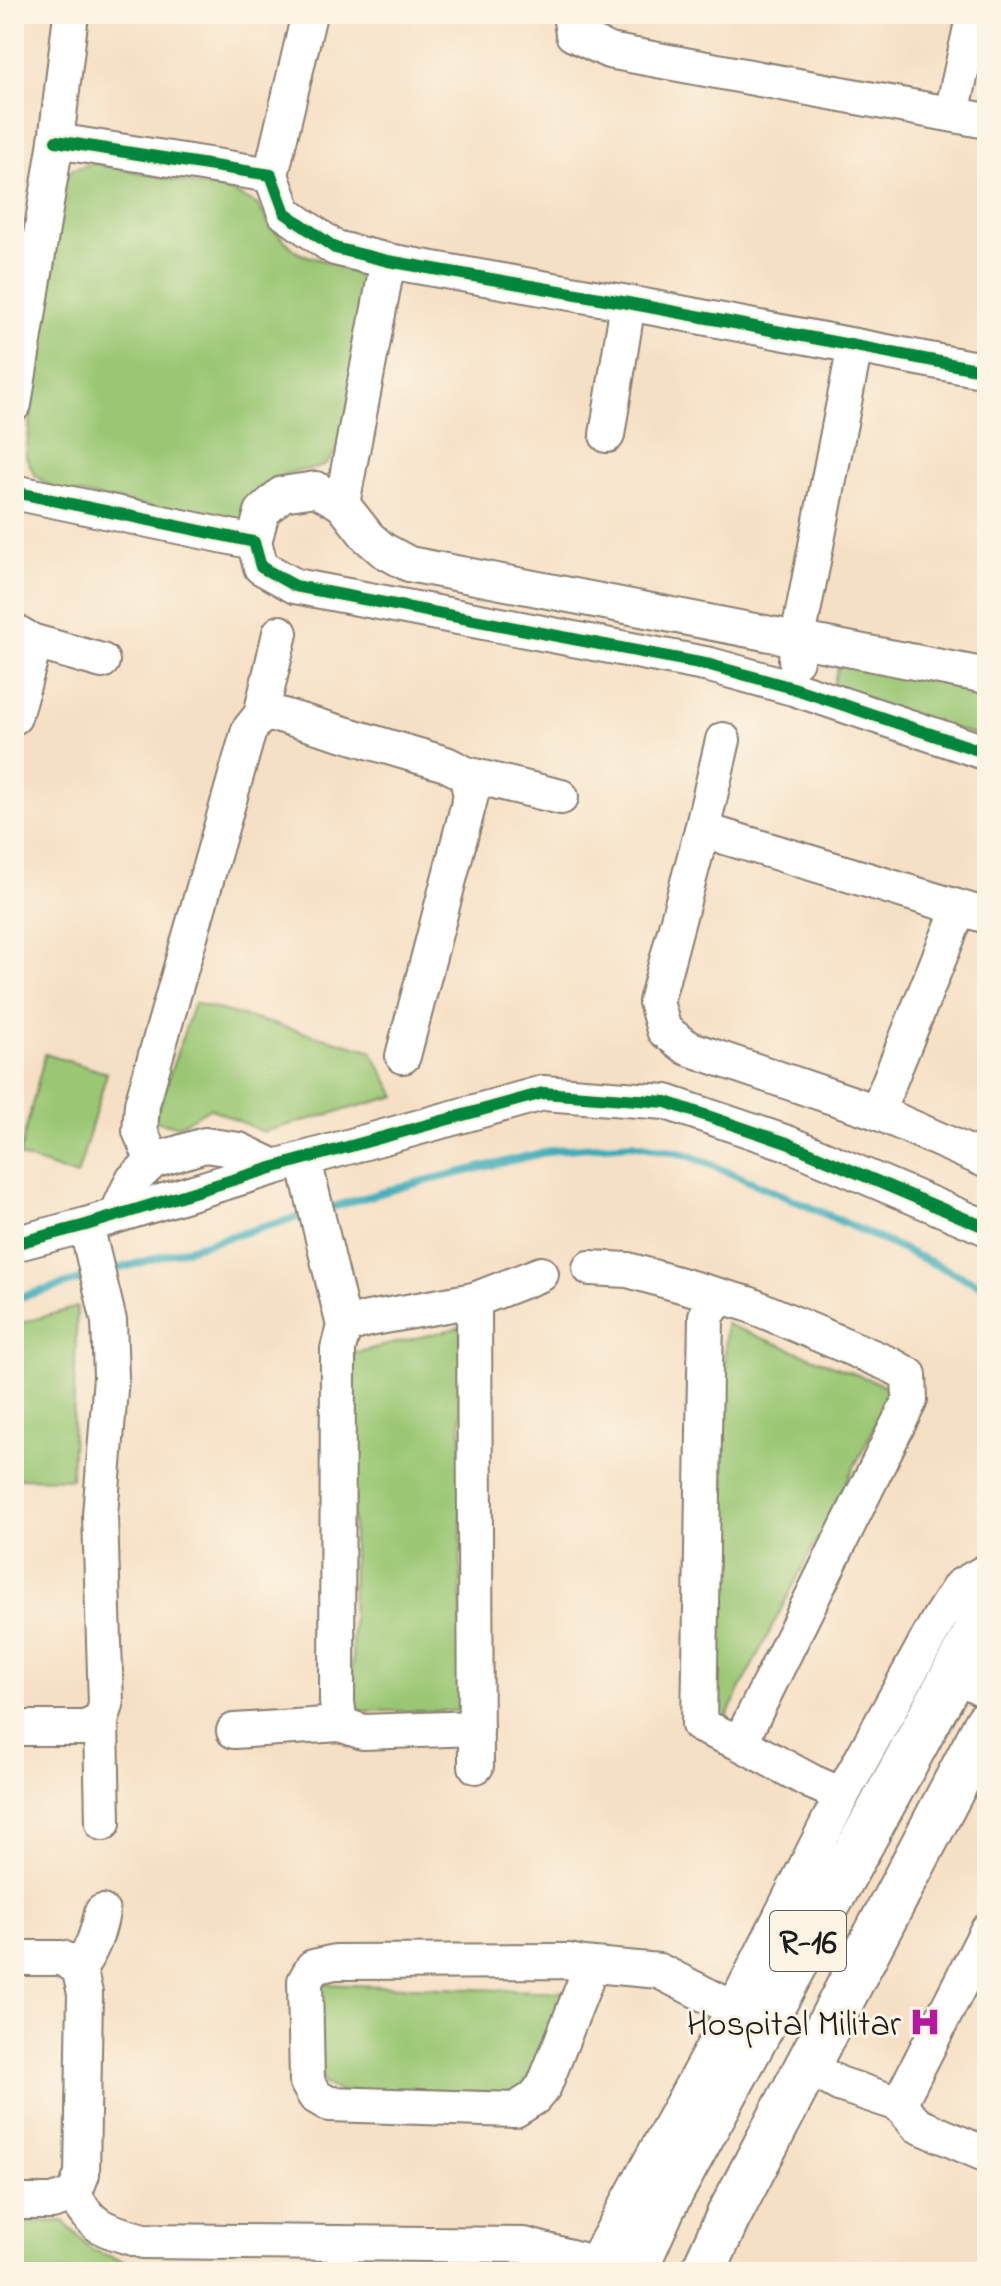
<svg xmlns="http://www.w3.org/2000/svg" width="1001" height="2286" font-family="'Indie Flower',sans-serif">
	<rect width="100%" height="100%" fill="#fcf5e5"/>
	<filter id="ink" filterUnits="userSpaceOnUse"><feTurbulence type="fractalNoise" baseFrequency=".0125" numOctaves="2"/><feDisplacementMap in="SourceGraphic" scale="16" xChannelSelector="R" yChannelSelector="G"/><feConvolveMatrix kernelMatrix="1 2 1 2 8 2 1 2 1" color-interpolation-filters="sRGB"/></filter>
	<filter id="wash" filterUnits="userSpaceOnUse"><feTurbulence type="fractalNoise" baseFrequency=".006" numOctaves="4" result="noise"/><feDisplacementMap in="SourceGraphic" scale="32" xChannelSelector="R" yChannelSelector="G"/><feGaussianBlur stdDeviation="1.8" result="paint"/><feColorMatrix in="noise" values="0 0 0 0 0 0 0 0 0 0 0 0 0 0 0 0 0 1.4 0 .05"/><feComposite in="paint" operator="in"/></filter>
	<g filter="url(#wash)">
		<rect width="100%" height="100%" fill="#f6e0c5"/>
		<!-- green -->
		<g fill="#9bc775" stroke="#5c7248" stroke-width="2">
			<path d="M94 163 232 192 258 205 273 229 298 253 341 266 363 278 369 302 340 445C320 483 307 461 278 478 264 487 261 500 251 512 247 516 240 520 236 523L54 489 34 474 26 456 59 189 73 169Z"/>
			<polygon points="840,658 987,690 987,739 832,690"/>
			<polygon points="194,1003 371,1050 396,1096 263,1132 210,1108 178,1126 154,1121"/>
			<polygon points="45,1054 107,1073 77,1176 19,1156"/>
			<polygon points="77,1307 71,1479 14,1478 14,1325"/>
			<polygon points="726,1324 894,1389 724,1721 715,1714"/>
			<polygon points="461,1327 461,1711 352,1711 354,1353"/>
			<polygon points="320,1984 566,1992 530,2077 517,2093 340,2092 325,2084 321,2073"/>
			<polygon points="63,2221 92,2250 137,2266 502,2270 537,2261 536,2272 14,2272 14,2223"/>
		</g>
		<g fill="none" stroke-linecap="round" stroke-linejoin="round">
			<!-- stream -->
			<g stroke="#3babb8" stroke-width="8">
				<polyline points="322,1210 412,1184 554,1150 632,1144 688,1155 810,1207 987,1288"/>
				<polyline points="107,1272 309,1214"/>
				<polyline points="14,1299 90,1277"/>
			</g>
		</g>
	</g>
	<g filter="url(#ink)">
		<g fill="none" stroke-linecap="round" stroke-linejoin="round">
			<defs>
				<g id="minor">
					<polyline points="570,14 573,34 609,51 987,121"/>
					<polyline points="952,113 974,14"/>
					<polyline points="56,141 271,175 285,213 335,248 388,261 628,303 987,371"/>
					<polyline points="271,175 309,14"/>
					<polyline points="14,404 56,141 71,14"/>
					<polyline points="607,435 628,303"/>
					<polyline points="14,492 254,542 261,567 295,586 710,665 793,688 987,753"/>
					<polyline points="342,504 388,261"/>
					<polyline points="254,542 262,512 282,494 316,489 342,504 368,537 383,550 409,564 987,676"/>
					<polyline points="14,631 31,641 102,661"/>
					<polyline points="796,660 798,638 855,346"/>
					<polyline points="261,715 280,715 446,764 466,774 561,797"/>
					<polyline points="14,717 31,657 31,641"/>
					<polyline points="723,740 702,830 656,1002 664,1030 688,1048 877,1112 987,1161"/>
					<polyline points="702,830 987,916"/>
					<polyline points="403,1056 471,795 466,774"/>
					<polyline points="877,1112 959,909"/>
					<polyline points="304,1160 344,1326 338,1349 337,1702 340,1724"/>
					<polyline points="153,1161 140,1131 142,1104 249,730 261,715 280,633"/>
					<polyline points="117,1214 132,1181 153,1161 205,1145 239,1150 275,1167"/>
					<polyline points="86,1225 109,1321 111,1377 100,1515 106,1705 101,1721 103,1823"/>
					<polyline points="14,1244 86,1225 275,1167 543,1093 666,1102 787,1143 987,1228"/>
					<polyline points="590,1268 628,1270 748,1304 891,1365 909,1375 910,1400 740,1743"/>
					<polyline points="720,1297 706,1316 699,1725 740,1743 812,1782 842,1795"/>
					<polyline points="474,1300 476,1766"/>
					<polyline points="344,1326 368,1319 474,1300 541,1274"/>
					<polyline points="954,1674 987,1691"/>
					<polyline points="14,1728 85,1728 101,1721"/>
					<polyline points="234,1731 340,1724 363,1732 476,1728"/>
					<path d="M14 1958H62L79 1968 85 1993 82 2174 74 2195C93 2230 107 2230 143 2241L524 2245 593 2263"/>
					<polyline points="583,1964 585,1982 544,2086 534,2098 515,2110 329,2104 315,2096 307,2082 305,1981 313,1967 335,1962 568,1961 583,1964 659,1971 734,2009"/>
					<path d="M79 1968C92 1950 98 1934 102 1912"/>
					<polyline points="807,2066 839,2084 899,2104 917,2125 987,2155"/>
					<polyline points="899,2104 987,1931"/>
					<polyline points="14,2202 52,2202 74,2195"/>
					<polyline points="590,2272 734,2009 842,1795 940,1617 960,1586 987,1571"/>
				</g>
				<g id="major">
					<polyline points="634,2272 663,2207 987,1613"/>
					<polyline points="703,2272 728,2217 987,1723"/>
				</g>
			</defs>
			<!-- minor casing -->
			<use href="#minor" stroke="#897e70" stroke-width="38"/>
			<!-- major casing -->
			<use href="#major" stroke="#897e70" stroke-width="48"/>
			<!-- minor -->
			<use href="#minor" stroke="#fff" stroke-width="34"/>
			<!-- major -->
			<use href="#major" stroke="#fff" stroke-width="44"/>
			<defs>
				<g id="cycleway">
					<polyline points="56,141 271,175 285,213 335,248 388,261 628,303 987,371"/>
					<polyline points="14,492 254,542 261,567 295,586 710,665 793,688 987,753"/>
					<polyline points="14,1244 86,1225 275,1167 543,1093 666,1102 787,1143 987,1228"/>
				</g>
			</defs>
			<!-- cycleway casing -->
			<use href="#cycleway" stroke="#fcf5e5" stroke-width="17"/>
			<!-- cycleway -->
			<use href="#cycleway" stroke="#00873e" stroke-width="12"/>
		</g>
	</g>
	<!-- icons -->
	<defs>
		<symbol id="hospital-bare" viewBox="-9 -9 18 18"><path d="M-5-5h3v3.5h4V-5h3V5h-3V1.5h-4V5h-3Z" fill="#b5179e" stroke="#fcf5e5" stroke-width="2.5" paint-order="stroke"/></symbol>
	</defs>
	<g fill-rule="evenodd">
		<use href="#hospital-bare" x="903" y="2000" width="44" height="44"/>
	</g>
	<g text-anchor="middle" stroke-width="6" stroke-linejoin="round" paint-order="stroke">
		<!-- shield labels -->
		<rect fill="#fcf5e5" stroke="#5f5d58" stroke-width="2" x="770" y="1911" width="76" height="60" rx="6"/>
		<g font-size="34" font-weight="bold" fill="#1c1c1c">
			<text x="808" y="1953">R-16</text>
		</g>
		<!-- poi labels -->
		<g font-size="36" fill="#1c1c1c" stroke="#fcf5e5" text-anchor="end">
			<text x="901" y="2035">Hospital Militar</text>
		</g>
	</g>
	<!-- margin -->
	<rect width="1001" height="2286" fill="none" stroke="#fcf5e5" stroke-width="48"/>
</svg>
